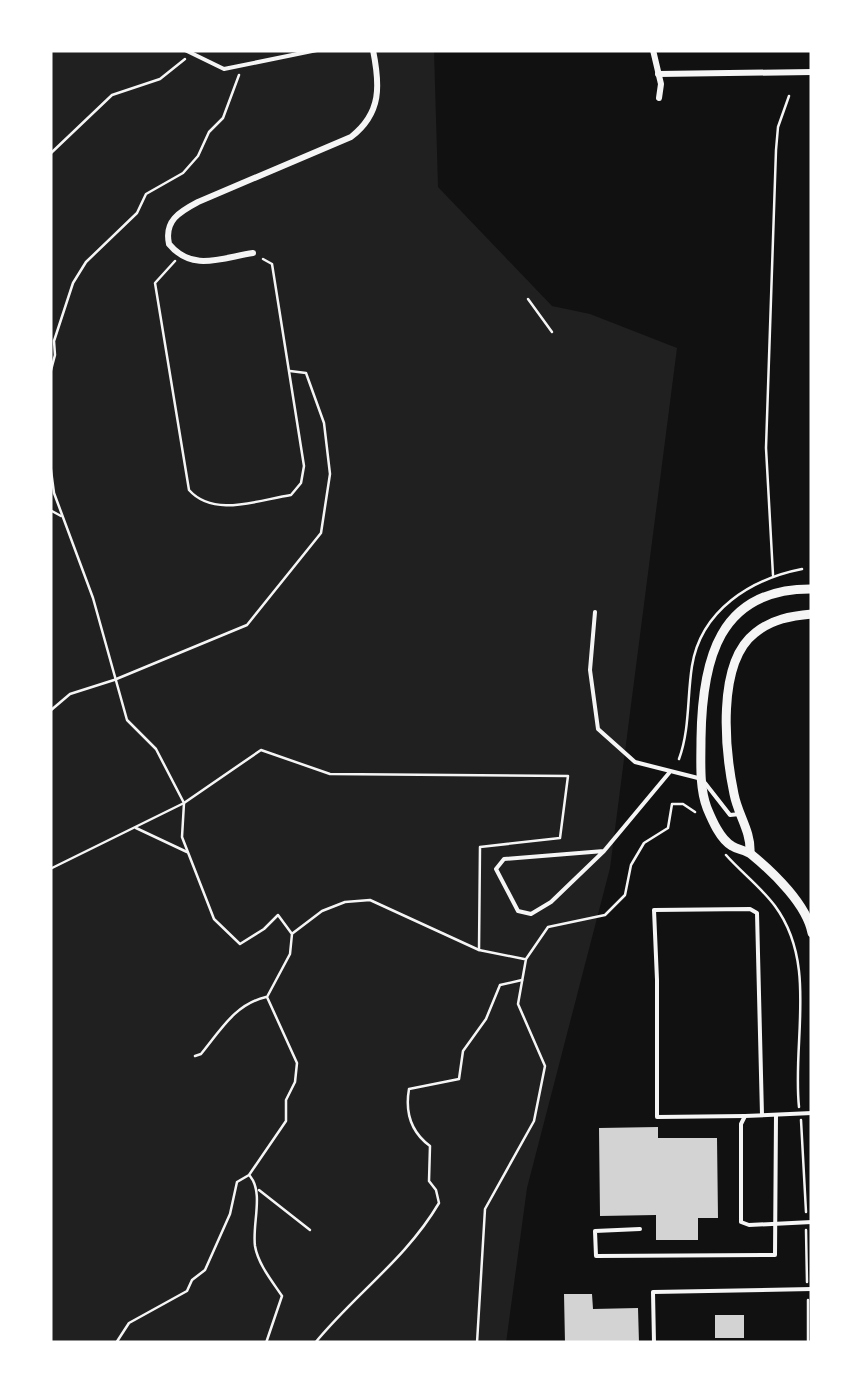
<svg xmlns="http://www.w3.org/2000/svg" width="862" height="1393" font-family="'DM Sans',sans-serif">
	<rect width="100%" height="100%" fill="#111"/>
	<!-- green -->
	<polygon fill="#202020" points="50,50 434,50 438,187 552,306 590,314 677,348 610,868 527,1188 506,1343 50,1343"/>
	<!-- building -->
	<g fill="#d3d3d3">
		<polygon points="658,1127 658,1138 717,1138 718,1218 698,1218 698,1240 656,1240 656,1215 600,1216 599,1128"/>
		<polygon points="564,1294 592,1294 593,1309 638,1308 639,1343 565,1343"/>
		<rect x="715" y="1315" width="29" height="23"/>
	</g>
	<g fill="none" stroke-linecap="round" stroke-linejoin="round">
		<!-- path -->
		<g stroke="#f5f5f5" stroke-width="2.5">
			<polyline points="216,50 234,50"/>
			<polyline points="50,154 112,95 160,79 185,59"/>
			<path d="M175 261 155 283 189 490C214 518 258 500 291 495L301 483 304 466 272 264 263 259"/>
			<polyline points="528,299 552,332"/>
			<polyline points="50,374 55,355 54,341 73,283 86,262 137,213 146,194 183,173 198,156 209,132 223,118 239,75"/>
			<polyline points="50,463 54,493 93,598 127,720 156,749 184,803 182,837 214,919 240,944 264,929 278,915 292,934 290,954 267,997 297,1063 295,1082 286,1100 286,1121 249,1175 237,1182 230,1214 205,1270 192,1280 187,1291 129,1323 116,1343"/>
			<polyline points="50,510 61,516"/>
			<polyline points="773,575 766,448 776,150 778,127 789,96"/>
			<polyline points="50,711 70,694 114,680 247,625 321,533 330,474 324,423 306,373 290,371"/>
			<path d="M679 759C690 729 687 697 692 666 701 610 751 579 802 569"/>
			<polyline points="136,828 187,852"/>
			<path d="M726 855C741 872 761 887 775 906 818 964 792 1041 799 1107"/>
			<polyline points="50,869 184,803 261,750 330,774 568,776 560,838 480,847 479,950"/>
			<polyline points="293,933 322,911 345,902 370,900 479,950 524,959"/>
			<path d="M195 1056 201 1054C220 1031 235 1004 266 997"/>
			<polyline points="801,1120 806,1212"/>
			<path d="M250 1176C264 1193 252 1224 255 1246 258 1264 272 1281 282 1296L266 1343"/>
			<polyline points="259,1190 310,1230"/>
			<polyline points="806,1230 807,1282"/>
			<polyline points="74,1343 81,1343"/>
			<path d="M315 1343C355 1294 406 1259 439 1203L436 1190 429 1181 430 1146C411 1132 405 1112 409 1089L459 1079 463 1051 486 1019 500 985 522 980"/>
			<polyline points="477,1343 485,1209 534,1121 545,1066 518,1004 526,959 548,927 605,915 625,895 631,865 644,843 668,828 672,804 683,804 695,812"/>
			<polyline points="808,1343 808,1300"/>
		</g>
		<!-- service -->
		<g stroke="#f5f5f5" stroke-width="4">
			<polyline points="185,50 224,69 317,50"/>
			<polyline points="595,612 590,670 598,729 635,762 698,778"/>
			<polyline points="705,783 730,815 740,814"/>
			<polyline points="604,851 551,902 531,914 518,911 496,869 504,859 604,851 669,773"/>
			<polyline points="812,1113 745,1116 741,1124 741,1222 749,1225 812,1222"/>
			<polyline points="745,1116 657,1117 657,980 654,910 750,909 757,913 762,1115"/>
			<polyline points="640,1229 595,1231 596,1256 775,1255 776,1115"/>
			<polyline points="654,1343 653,1292 812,1289"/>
		</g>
		<!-- minor -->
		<g stroke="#f5f5f5" stroke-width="6">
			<polyline points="653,50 661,84 659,98"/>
			<polyline points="658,74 812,72"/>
			<path d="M253 253C221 258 192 272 169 244 164 221 179 212 198 202L351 137C382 113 380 85 373 50"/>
		</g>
		<!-- secondary -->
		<g stroke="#f5f5f5" stroke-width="9">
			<path d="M812 589C718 588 702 661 701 739 701 761 699 787 707 808 712 820 720 839 732 846 738 850 746 850 752 855 774 873 807 905 812 933"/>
			<path d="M750 852C751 831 738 815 734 794 725 751 716 663 755 633 772 619 791 616 812 614"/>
		</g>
	</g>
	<!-- border -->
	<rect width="862" height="1393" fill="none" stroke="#ffffff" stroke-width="105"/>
</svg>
